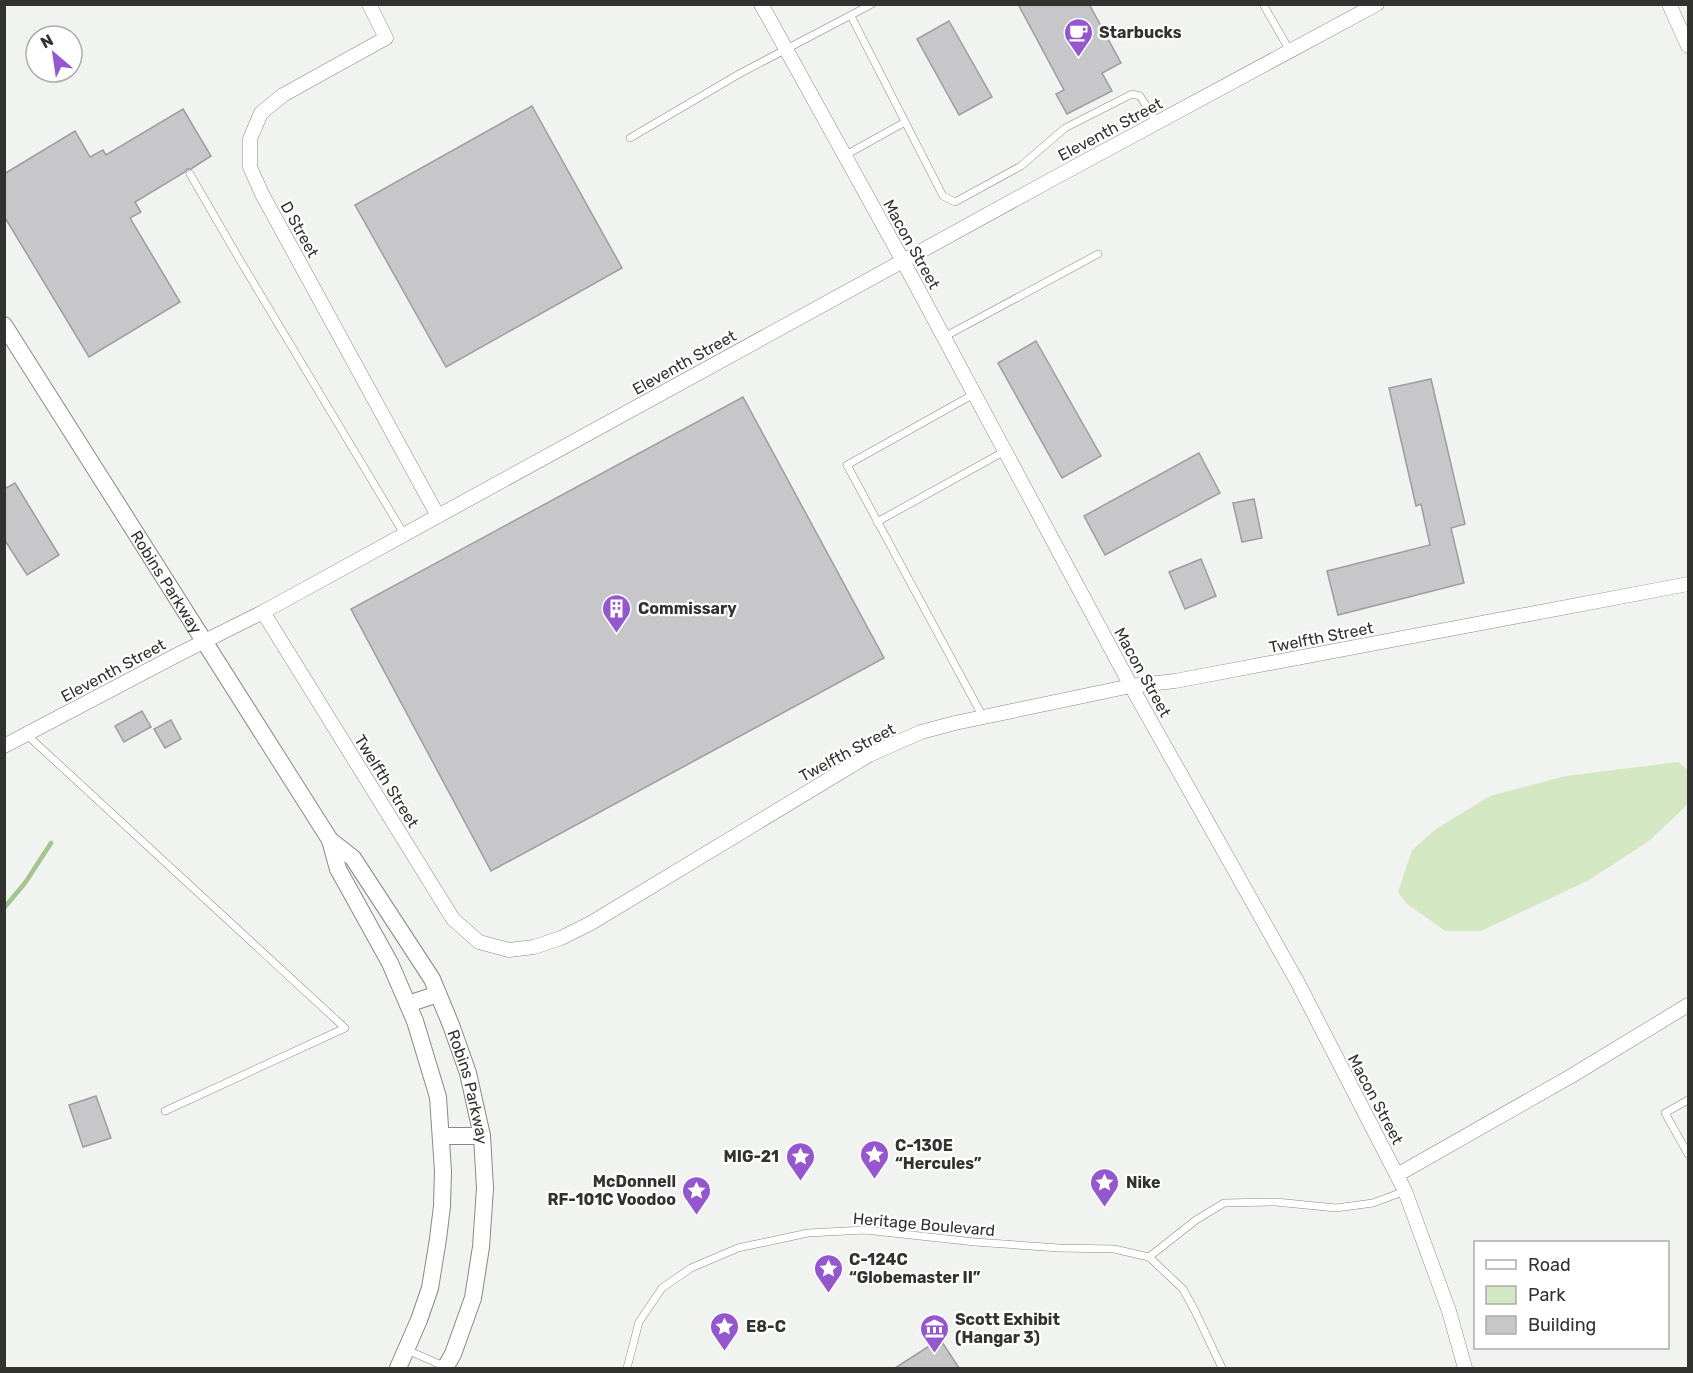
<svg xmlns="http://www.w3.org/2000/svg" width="1693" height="1373" font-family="Rubik,sans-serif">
	<rect width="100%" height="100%" fill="#f1f3f0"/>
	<!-- green -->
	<polygon fill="#d3e7c3" points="1678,762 1688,770 1688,801 1685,807 1649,841 1589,880 1481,931 1445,931 1406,903 1398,892 1412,850 1436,829 1490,796 1566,776"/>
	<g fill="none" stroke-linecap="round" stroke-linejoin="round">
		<!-- stream -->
		<polyline stroke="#a5c38c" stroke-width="4.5" points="4,908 25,883 51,843"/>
	</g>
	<!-- building -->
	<g fill="#c7c6c9" stroke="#9e9c9f" stroke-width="1.5">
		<polygon points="1018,4 1089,4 1121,63 1102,73 1112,91 1067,114 1056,94 1064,90"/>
		<polygon points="949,21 992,97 959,115 917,39"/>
		<polygon points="532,106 622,268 446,367 355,205"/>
		<polygon points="183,109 211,156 191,169 187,169 185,172 135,202 141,212 130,218 180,302 89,357 4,216 4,174 75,131 90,157 103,150 106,155"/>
		<polygon points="1036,341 1101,456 1062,478 998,363"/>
		<polygon points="1431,379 1465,524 1451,528 1464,583 1338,615 1327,571 1430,545 1421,504 1416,506 1389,388"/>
		<polygon points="743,397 884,658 491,871 351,609"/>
		<polygon points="1199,453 1220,493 1105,555 1084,516"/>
		<polygon points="15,483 59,555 27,575 4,539 4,489"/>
		<polygon points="1254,499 1262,538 1242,542 1233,503"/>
		<polygon points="1201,559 1216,596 1185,609 1169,572"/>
		<polygon points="142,711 151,727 124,742 115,726"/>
		<polygon points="171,720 181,739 165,748 154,729"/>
		<polygon points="96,1096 111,1138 83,1147 69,1105"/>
		<polygon points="940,1339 959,1368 895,1368"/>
	</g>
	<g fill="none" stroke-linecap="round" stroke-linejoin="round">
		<defs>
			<g id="service">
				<polyline points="1263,4 1290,51"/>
				<polyline points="851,16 943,196 955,202 1021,166 1065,128 1132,94 1140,96 1157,123"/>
				<polyline points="630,138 739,74 872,4"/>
				<polyline points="844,156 905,122"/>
				<polyline points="190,174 241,262 404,534"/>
				<polyline points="944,337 1098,254"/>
				<polyline points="974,394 847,465 983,717"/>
				<polyline points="877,522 1005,451"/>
				<polyline points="27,735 345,1028 165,1111"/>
				<polyline points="1688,1100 1665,1113 1688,1154"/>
				<polyline points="1149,1257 1196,1220 1224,1203 1276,1202 1336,1208 1373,1203 1405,1191"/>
				<polyline points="407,1350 446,1367"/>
				<polyline points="627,1368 639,1322 662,1288 691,1268 738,1248 808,1233 865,1230 975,1242 1059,1248 1114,1249 1149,1257 1183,1289 1195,1311 1222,1368"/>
			</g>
			<g id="minor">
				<polyline points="369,4 386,38 283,95 261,113 250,139 250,167 262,194 438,516"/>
				<polyline points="761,4 903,261 1131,686 1298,983 1405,1191 1449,1311 1465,1368"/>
				<polyline points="1669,4 1688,46"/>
				<polyline points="263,612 453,919 479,942 509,950 534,947 561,938 591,923 869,755 921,732 955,723 1131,686 1175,681 1688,584"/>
				<polyline points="4,746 177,655 263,612 1056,177 1377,4"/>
				<polyline points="1397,1175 1573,1075 1688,1005"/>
			</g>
			<g id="tertiary">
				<path id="s1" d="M4 325 330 840 338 869 390 963 415 1021 438 1097 443 1171 442 1206 438 1239 430 1288 419 1320 398 1368"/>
				<path id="s2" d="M330 840 353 858 432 979 451 1025 468 1073 482 1136 485 1188 481 1247 473 1298 453 1354 445 1368"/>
				<polyline points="408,1004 438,994"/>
				<polyline points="441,1136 482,1136"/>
			</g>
		</defs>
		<!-- service casing -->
		<use href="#service" stroke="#898a87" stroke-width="8"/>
		<!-- minor casing -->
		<use href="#minor" stroke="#898a87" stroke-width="15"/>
		<!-- tertiary casing -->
		<use href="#tertiary" stroke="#898a87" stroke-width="18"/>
		<!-- service -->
		<use href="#service" stroke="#fff" stroke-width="7"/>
		<!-- minor -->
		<use href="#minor" stroke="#fff" stroke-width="14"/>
		<!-- tertiary -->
		<use href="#tertiary" stroke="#fff" stroke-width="16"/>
	</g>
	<!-- icons -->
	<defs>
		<symbol id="cafe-pin" viewBox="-11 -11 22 30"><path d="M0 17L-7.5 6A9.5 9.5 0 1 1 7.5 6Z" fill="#9457ce" stroke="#fff"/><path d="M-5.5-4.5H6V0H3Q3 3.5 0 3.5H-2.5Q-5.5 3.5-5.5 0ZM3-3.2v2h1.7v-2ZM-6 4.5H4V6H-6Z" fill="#fff"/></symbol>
		<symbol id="building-pin" viewBox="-11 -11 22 30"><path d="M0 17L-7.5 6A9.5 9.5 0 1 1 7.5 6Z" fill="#9457ce" stroke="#fff"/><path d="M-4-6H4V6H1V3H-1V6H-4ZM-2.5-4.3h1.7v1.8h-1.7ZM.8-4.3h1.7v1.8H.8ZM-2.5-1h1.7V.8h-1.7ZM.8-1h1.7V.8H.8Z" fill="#fff"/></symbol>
		<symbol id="sight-pin" viewBox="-11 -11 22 30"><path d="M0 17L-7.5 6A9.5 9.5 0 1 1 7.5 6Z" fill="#9457ce" stroke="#fff"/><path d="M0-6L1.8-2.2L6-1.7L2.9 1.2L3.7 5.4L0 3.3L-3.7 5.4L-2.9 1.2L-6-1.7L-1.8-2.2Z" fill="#fff"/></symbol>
		<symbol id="museum-pin" viewBox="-11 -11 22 30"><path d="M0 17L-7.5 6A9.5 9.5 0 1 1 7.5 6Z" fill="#9457ce" stroke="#fff"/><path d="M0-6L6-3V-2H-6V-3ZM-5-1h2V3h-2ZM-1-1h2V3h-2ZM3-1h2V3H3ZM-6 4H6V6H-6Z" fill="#fff"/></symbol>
	</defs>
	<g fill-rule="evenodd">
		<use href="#cafe-pin" x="1062" y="16" width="33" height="45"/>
		<use href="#building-pin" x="600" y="592" width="33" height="45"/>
		<use href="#sight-pin" x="858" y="1138" width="33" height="45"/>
		<use href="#sight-pin" x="784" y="1140" width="33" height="45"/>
		<use href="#sight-pin" x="1088" y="1166" width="33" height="45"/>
		<use href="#sight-pin" x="680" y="1174" width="33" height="45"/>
		<use href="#sight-pin" x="812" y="1252" width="33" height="45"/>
		<use href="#sight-pin" x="708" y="1310" width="33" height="45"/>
		<use href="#museum-pin" x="918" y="1312" width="33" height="45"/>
	</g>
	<g text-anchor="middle" stroke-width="4.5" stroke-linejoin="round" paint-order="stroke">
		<!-- poi labels -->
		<g font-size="16" font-weight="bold" fill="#323231" stroke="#fff" text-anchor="start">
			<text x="1099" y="38">Starbucks</text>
			<text x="638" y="614">Commissary</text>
			<text x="895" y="1151">C-130E<tspan x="895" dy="18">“Hercules”</tspan></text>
			<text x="779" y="1162" text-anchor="end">MIG-21</text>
			<text x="676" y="1187" text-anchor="end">McDonnell<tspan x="676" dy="18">RF-101C Voodoo</tspan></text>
			<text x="1126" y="1188">Nike</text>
			<text x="849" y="1265">C-124C<tspan x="849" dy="18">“Globemaster II”</tspan></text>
			<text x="955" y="1325">Scott Exhibit<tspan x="955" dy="18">(Hangar 3)</tspan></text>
			<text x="746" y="1332">E8-C</text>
		</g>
		<!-- street labels -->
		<g font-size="16" fill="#323231" stroke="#fff">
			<text transform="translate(1110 129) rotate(-28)" y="6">Eleventh Street</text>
			<text transform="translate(300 229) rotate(61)" y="6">D Street</text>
			<text transform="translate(912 244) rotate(61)" y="6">Macon Street</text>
			<text transform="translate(684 362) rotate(-29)" y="6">Eleventh Street</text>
			<text dy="6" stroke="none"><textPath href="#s1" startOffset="304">Robins Parkway</textPath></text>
			<text transform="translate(1321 637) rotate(-11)" y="6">Twelfth Street</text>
			<text transform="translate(113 670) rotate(-28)" y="6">Eleventh Street</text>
			<text transform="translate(1143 672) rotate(61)" y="6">Macon Street</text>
			<text transform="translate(847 752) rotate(-28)" y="6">Twelfth Street</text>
			<text transform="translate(387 781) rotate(58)" y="6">Twelfth Street</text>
			<text dy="6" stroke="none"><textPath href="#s2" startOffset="288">Robins Parkway</textPath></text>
			<text transform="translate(1376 1099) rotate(62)" y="6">Macon Street</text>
			<text transform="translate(924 1224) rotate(5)" y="6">Heritage Boulevard</text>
		</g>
	</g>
	<!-- border -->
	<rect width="1693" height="1373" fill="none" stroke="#323231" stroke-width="12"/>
	<!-- legend -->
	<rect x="1474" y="1241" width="195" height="108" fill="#ffffff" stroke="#adadad" stroke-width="1.5"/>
	<rect x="1486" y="1260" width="30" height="9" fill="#ffffff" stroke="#adadad" stroke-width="1.5"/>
	<text x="1528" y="1271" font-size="18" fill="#323231">Road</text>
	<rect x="1486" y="1286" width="30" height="18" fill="#d3e7c3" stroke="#adadad" stroke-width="1.5"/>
	<text x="1528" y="1301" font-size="18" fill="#323231">Park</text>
	<rect x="1486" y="1316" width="30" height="18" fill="#c7c6c9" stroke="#adadad" stroke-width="1.5"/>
	<text x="1528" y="1331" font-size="18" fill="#323231">Building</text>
	<!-- north arrow -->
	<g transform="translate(54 54) rotate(331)"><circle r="28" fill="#ffffff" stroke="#adadad" stroke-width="1.5"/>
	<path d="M0-4.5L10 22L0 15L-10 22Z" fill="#9457ce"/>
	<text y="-9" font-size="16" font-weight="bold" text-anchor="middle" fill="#323231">N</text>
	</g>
</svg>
